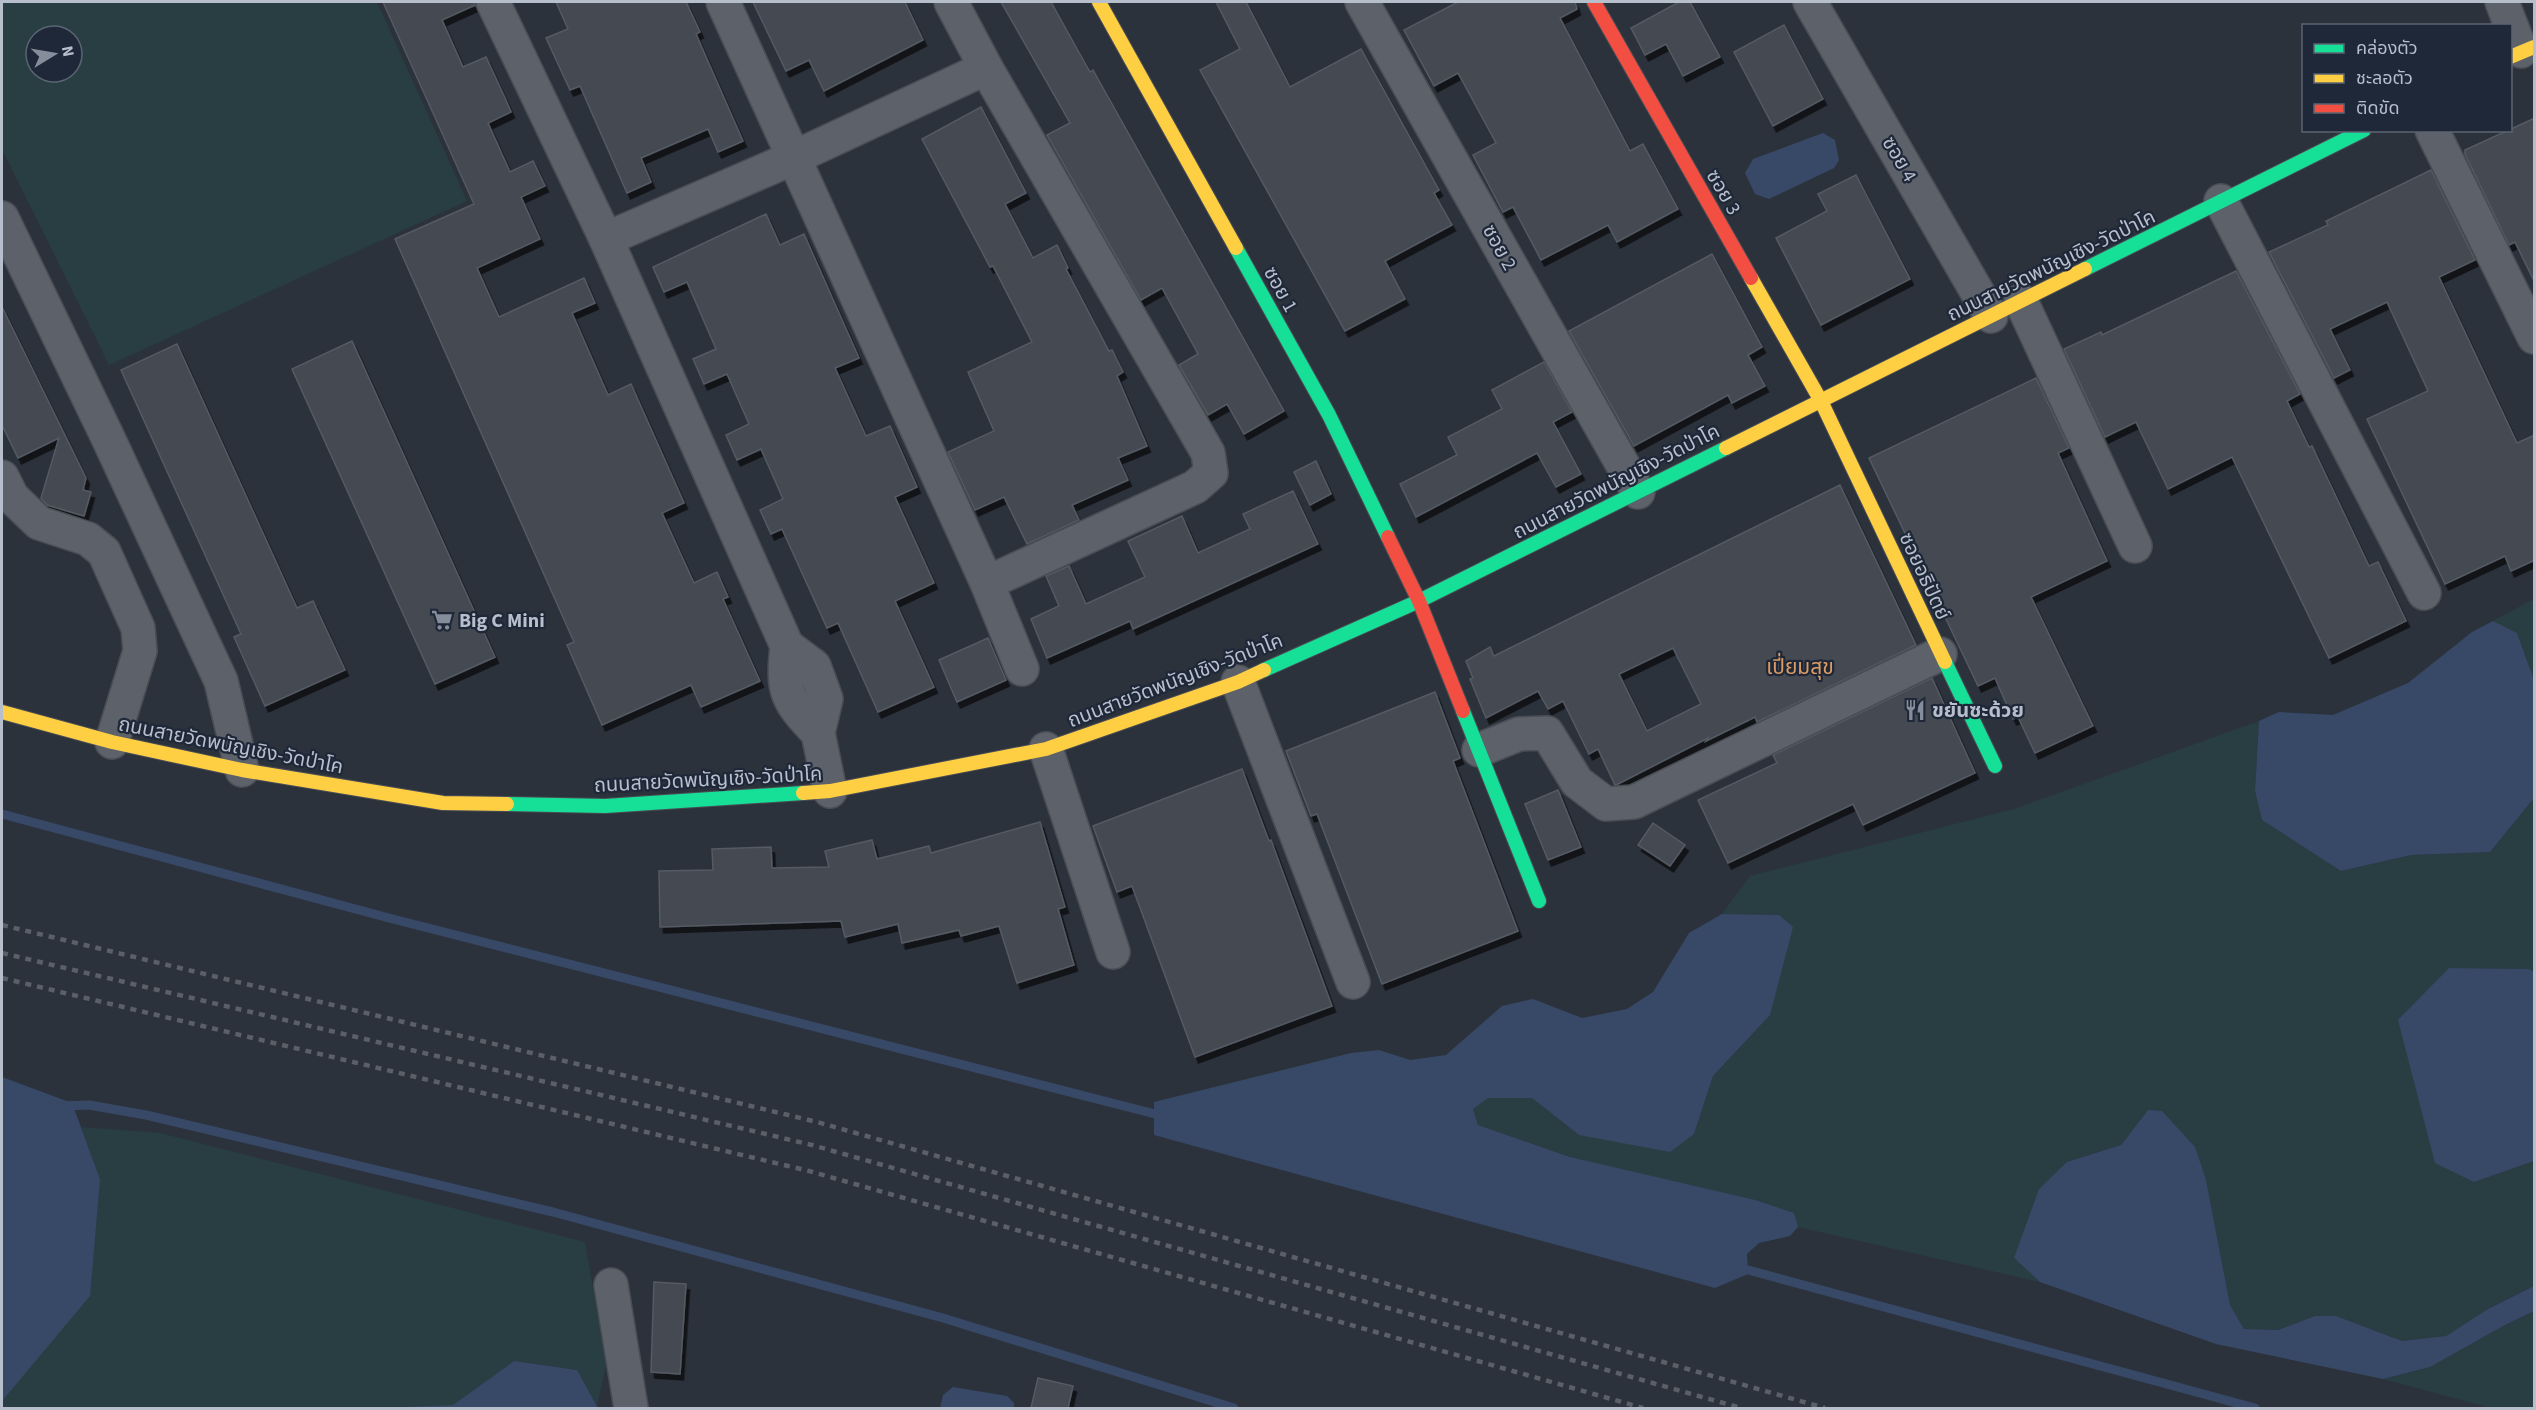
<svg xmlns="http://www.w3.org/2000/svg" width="2536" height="1410" font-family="'Source Sans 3','Noto Sans Thai',sans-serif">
	<defs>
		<filter id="shadow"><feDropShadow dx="3.5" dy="6" stdDeviation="0" flood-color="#0009"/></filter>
	</defs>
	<rect width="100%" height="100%" fill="#2c323c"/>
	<!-- green -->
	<g fill="#283e43" fill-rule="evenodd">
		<path d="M2 2H377L467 201 109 365 2 149ZM36 36H72V72H36Z"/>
		<polygon points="2534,599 2534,680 2517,633 2493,621"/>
		<polygon points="2259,721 2255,791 2262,820 2341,871 2411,855 2490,852 2534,798 2534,791 2534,972 2528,969 2449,968 2474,1182 2534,1161 2534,1286 2488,1309 2446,1336 2402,1341 2336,1316 2315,1316 2278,1330 2244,1329 2230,1305 2206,1180 2148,1110 2121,1145 2067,1162 2014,1258 2040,1282 1798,1227 1793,1213 1570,1157 1478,1125 1473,1108 1488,1098 1532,1098 1579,1135 1694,1134 1713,1076 1770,1015 1779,915 1722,914 1750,876 2014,809"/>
		<polygon points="81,1127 160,1133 585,1242 606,1365 597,1406 577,1370 514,1361 453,1405 377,1408 2,1408 2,1401 100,1179"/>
		<polygon points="2534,1311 2534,1408 2491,1408 2383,1379 2430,1367 2505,1325"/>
	</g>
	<!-- water -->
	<g fill="#374967">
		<polygon points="1823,133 1835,140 1839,160 1834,168 1769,199 1755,194 1745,173 1753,159"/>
		<polygon points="2493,621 2517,633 2534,680 2534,798 2490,852 2411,855 2341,871 2262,820 2255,791 2259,721 2279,712 2333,715 2408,683 2472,632"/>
		<polygon points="1722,914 1779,915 1793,927 1770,1015 1713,1076 1694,1134 1670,1152 1579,1135 1532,1098 1488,1098 1473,1109 1478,1125 1570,1157 1755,1200 1794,1213 1798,1227 1790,1236 1759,1243 1747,1254 1748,1274 1715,1288 1154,1135 1154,1102 1351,1053 1379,1050 1410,1060 1446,1055 1502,1006 1533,999 1582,1018 1627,1009 1653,992 1689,933"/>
		<polygon points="2449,968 2529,969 2534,972 2534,1161 2474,1182 2435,1163 2398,1020"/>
		<polygon points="2,1077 72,1103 100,1179 90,1296 2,1401"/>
		<polygon points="2148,1110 2162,1111 2195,1147 2206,1180 2230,1305 2244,1329 2278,1330 2315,1316 2336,1316 2402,1341 2446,1336 2488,1309 2534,1286 2534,1311 2505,1325 2430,1367 2383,1379 2216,1344 2040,1282 2014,1258 2039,1189 2067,1162 2121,1145"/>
		<polygon points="514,1361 577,1370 598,1408 377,1408 453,1405"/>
		<polygon points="953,1387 1007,1396 1014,1403 1014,1408 940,1408 943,1395"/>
	</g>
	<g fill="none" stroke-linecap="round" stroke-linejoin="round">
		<!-- stream -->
		<g stroke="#374967" stroke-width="9">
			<polyline points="2,814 389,918 1163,1116"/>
			<polyline points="61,1106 89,1105 146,1115 553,1212 943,1318 1234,1408"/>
			<polyline points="1737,1267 2255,1408"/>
		</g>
	</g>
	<!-- building -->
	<g fill="#444951" stroke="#545a63" stroke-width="1.5" fill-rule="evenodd" filter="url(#shadow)">
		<polygon points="383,2 474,2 475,5 442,20 463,67 486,57 505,98 511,112 488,123 510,172 533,161 545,186 521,197 540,239 477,268 499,317 584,278 595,303 572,313 608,395 631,384 684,503 662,513 694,583 717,572 728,597 723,599 760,681 701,707 691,685 602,725 567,645 574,642 395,239 474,204"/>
		<polygon points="556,2 686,2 700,32 696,34 743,141 718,152 708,129 641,158 651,182 627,193 580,86 570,90 546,38 568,29"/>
		<polygon points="753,2 905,2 923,40 824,91 809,60 786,71"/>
		<polygon points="1001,2 1051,2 1090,72 1093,70 1284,411 1244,434 1227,404 1208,415 1179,365 1198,354 1162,288 1141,300 1047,135 1070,123"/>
		<polygon points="1216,2 1246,2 1290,87 1361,49 1439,190 1434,193 1452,225 1385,261 1405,299 1345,331 1200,70 1240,49"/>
		<polygon points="1458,2 1575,2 1577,9 1560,18 1630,151 1643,144 1678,209 1617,242 1608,225 1541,260 1513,207 1503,212 1473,155 1496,143 1458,73 1434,86 1404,30"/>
		<polygon points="1679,2 1690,2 1720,57 1683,76 1666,44 1645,55 1631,28"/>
		<polygon points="1784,25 1823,99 1773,126 1734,52"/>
		<polygon points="981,107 1026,193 1005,204 1033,258 1057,245 1068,268 1066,269 1109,351 1112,350 1123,372 1117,376 1147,446 1118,458 1128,480 1072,505 1079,520 1027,544 1004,497 975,510 948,452 994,431 968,372 1032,342 993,266 990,267 922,139"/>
		<polygon points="2535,118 2535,283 2515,242 2509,245 2465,154 2465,150"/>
		<polygon points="2431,170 2475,260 2439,277 2517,443 2535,435 2535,560 2511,571 2505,556 2445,584 2367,419 2428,391 2387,302 2330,329 2350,370 2334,378 2269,252 2328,225 2326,221"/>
		<polygon points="1856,175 1910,279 1821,325 1776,238 1827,211 1818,194"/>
		<polygon points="766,214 780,245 804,234 859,358 835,368 866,436 890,426 917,487 895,497 934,583 895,601 934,687 878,712 838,623 827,628 782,529 771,534 760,510 783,499 761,449 737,460 726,435 749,424 727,374 704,384 693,359 716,349 687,282 664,292 653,267"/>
		<polygon points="1712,254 1762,347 1748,355 1765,386 1732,403 1728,395 1634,446 1569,331"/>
		<polygon points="2236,271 2300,394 2287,401 2309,447 2312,446 2369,566 2378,562 2406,621 2329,658 2232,457 2168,489 2136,422 2105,437 2064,349 2101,332 2102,335"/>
		<polygon points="2,307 86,478 83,490 91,492 84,516 47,505 41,498 59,438 18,458 2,425"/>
		<polygon points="352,341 495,657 435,684 292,369"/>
		<polygon points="177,344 297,608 313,601 345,670 265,706 234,637 241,634 121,370"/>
		<polygon points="1544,362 1572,412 1553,422 1581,474 1556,487 1537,453 1416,517 1400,484 1457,455 1448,437 1502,409 1492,390"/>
		<polygon points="2036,378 2069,448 2058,453 2107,561 2031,597 2093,726 2035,753 2018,717 2013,719 1995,678 1978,686 1869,458"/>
		<polygon points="1316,461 1331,494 1310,505 1294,472"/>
		<path d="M1840 485 1916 645 1757 722 1755 717 1706 741 1708 738 1618 784 1615 785 1598 749 1589 754 1563 701 1548 709 1538 691 1486 718 1470 679 1473 678 1466 661 1490 647 1494 656ZM1673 648 1701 704 1647 731 1619 674Z"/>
		<polygon points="1293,491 1318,544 1133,629 1130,621 1047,658 1031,619 1059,606 1046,576 1069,566 1086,604 1145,577 1128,541 1182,516 1198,553 1250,529 1243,514"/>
		<polygon points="988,638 1006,680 957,702 939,660"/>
		<polygon points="1932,678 1975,773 1863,825 1853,804 1728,863 1698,800 1777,763 1773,755"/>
		<polygon points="1435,692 1460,758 1453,761 1518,931 1382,984 1317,814 1311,816 1286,751"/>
		<polygon points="1242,769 1269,841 1271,840 1332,1006 1195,1057 1132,886 1117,892 1093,826"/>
		<polygon points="1558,790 1581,847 1548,860 1525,804"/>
		<polygon points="1040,822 1065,907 1058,909 1074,965 1017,983 999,926 961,936 959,930 902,943 898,924 845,937 841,921 660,927 659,871 713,870 712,849 771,847 772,868 829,867 825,851 872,840 877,859 929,846 931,853"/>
		<polygon points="1653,823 1685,845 1670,866 1638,845"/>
		<polygon points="654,1282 686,1284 680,1374 651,1372"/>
		<polygon points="1038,1378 1073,1386 1068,1408 1031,1408"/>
	</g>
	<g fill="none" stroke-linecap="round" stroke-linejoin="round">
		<defs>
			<g id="street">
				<path d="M493 2 606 239 787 646C782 692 786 700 818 733"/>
				<polyline points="723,2 987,583 1022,669"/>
				<polyline points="951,2 986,68 1208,453 1211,473 1195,487 987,583"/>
				<polyline points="1362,2 1638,492"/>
				<polyline points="1810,2 1991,316"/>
				<polyline points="2502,2 2521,51"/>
				<polyline points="2432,130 2534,337"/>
				<polyline points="2221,201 2424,593"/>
				<polyline points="2,218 109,440 221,681 242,770"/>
				<polyline points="606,239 793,158 986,68"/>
				<polyline points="2021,301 2135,546"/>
				<polyline points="2,477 12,497 39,523 88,539 104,552 138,628 140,651 112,742"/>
				<polyline points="787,646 814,666 826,699 818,733 830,791"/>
				<polyline points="1238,682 1353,982"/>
				<polyline points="1046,749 1113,952"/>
				<polyline points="1479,750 1519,734 1547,733 1577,782 1606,804 1634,802 1940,654"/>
				<polyline points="611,1285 631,1408"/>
			</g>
			<g id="fast">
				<polyline points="1236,248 1329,415 1388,537"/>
				<polyline points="2085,269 2364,130"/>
				<polyline points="1945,662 1995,766"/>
				<polyline points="1264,670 1419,601 1726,448"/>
				<polyline points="1463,711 1539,901"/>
				<polyline points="507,804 605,806 803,793"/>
			</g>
			<g id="slow">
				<polyline points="1099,2 1236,248"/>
				<polyline points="2510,57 2534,47"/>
				<polyline points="1751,278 1821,401 1945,662"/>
				<polyline points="1726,448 2085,269"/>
				<polyline points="2,712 112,742 242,770 443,803 507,804"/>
				<polyline points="803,793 830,791 1046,749 1238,682 1264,670"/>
			</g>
			<g id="jam">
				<polyline points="1594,2 1751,278"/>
				<polyline points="1388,537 1419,601 1463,711"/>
			</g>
		</defs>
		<!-- street casing -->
		<use href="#street" stroke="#494d54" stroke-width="36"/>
		<!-- fast casing -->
		<use href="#fast" stroke="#494d54" stroke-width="16"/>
		<!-- slow casing -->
		<use href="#slow" stroke="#494d54" stroke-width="16"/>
		<!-- jam casing -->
		<use href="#jam" stroke="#494d54" stroke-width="16"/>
		<!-- street -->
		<use href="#street" stroke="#5d616a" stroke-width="33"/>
		<!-- fast -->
		<use href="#fast" stroke="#16e098" stroke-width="14"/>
		<!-- slow -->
		<use href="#slow" stroke="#ffcf43" stroke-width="14"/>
		<!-- jam -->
		<use href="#jam" stroke="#f24e42" stroke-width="14"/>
		<!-- rail -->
		<g stroke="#5b6068" stroke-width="4.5" stroke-dasharray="6 6" stroke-linecap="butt">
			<polyline points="2,925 817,1122 1825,1408"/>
			<polyline points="2,953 812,1145 1741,1408"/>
			<polyline points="2,978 809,1171 1643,1408"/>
		</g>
	</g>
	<!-- icons -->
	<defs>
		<symbol id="supermarket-bare" viewBox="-9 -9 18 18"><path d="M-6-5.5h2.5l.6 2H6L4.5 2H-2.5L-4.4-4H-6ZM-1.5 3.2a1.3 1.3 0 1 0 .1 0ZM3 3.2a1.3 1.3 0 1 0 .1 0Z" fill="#868d9a" stroke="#1e2838" stroke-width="2.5" paint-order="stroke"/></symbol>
		<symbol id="restaurant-bare" viewBox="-9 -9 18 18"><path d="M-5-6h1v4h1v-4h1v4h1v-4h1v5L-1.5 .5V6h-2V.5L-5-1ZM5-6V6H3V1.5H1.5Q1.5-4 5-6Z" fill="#868d9a" stroke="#1e2838" stroke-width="2.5" paint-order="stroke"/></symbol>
	</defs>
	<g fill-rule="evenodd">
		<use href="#supermarket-bare" x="427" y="605" width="30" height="30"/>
		<use href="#restaurant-bare" x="1900" y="695" width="30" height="30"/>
	</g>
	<g text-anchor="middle" stroke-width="4.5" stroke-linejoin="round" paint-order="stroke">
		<!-- street labels -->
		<g font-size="20" fill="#b7becc" stroke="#1e2838">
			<text transform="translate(1900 159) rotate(60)" y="7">ซอย 4</text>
			<text transform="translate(1724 192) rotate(60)" y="7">ซอย 3</text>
			<text transform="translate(1500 247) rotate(61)" y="7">ซอย 2</text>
			<text transform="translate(2051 265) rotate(-26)" y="7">ถนนสายวัดพนัญเชิง-วัดป่าโค</text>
			<text transform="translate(1281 289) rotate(61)" y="7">ซอย 1</text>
			<text transform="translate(1616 481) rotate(-27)" y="7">ถนนสายวัดพนัญเชิง-วัดป่าโค</text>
			<text transform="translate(1925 576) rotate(65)" y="7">ซอยอธิปัตย์</text>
			<text transform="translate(1175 680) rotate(-21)" y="7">ถนนสายวัดพนัญเชิง-วัดป่าโค</text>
			<text transform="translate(231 745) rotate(11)" y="7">ถนนสายวัดพนัญเชิง-วัดป่าโค</text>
			<text transform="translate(708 779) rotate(-3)" y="7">ถนนสายวัดพนัญเชิง-วัดป่าโค</text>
		</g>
		<!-- poi labels -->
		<g font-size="20" font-weight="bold" fill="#b7becc" stroke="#1e2838" text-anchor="start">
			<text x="459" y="627">Big C Mini</text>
			<text x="1932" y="717">ขยันซะด้วย</text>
		</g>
		<!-- neighbourhood labels -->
		<g font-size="21" fill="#db9b63" stroke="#1e2838">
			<text x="1800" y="674">เปี่ยมสุข</text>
		</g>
	</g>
	<!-- border -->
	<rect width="2536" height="1410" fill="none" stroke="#b7becc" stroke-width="6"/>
	<!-- legend -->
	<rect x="2302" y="24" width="210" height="108" fill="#1e2838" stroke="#5b6473" stroke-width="1.5"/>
	<rect x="2314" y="44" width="30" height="9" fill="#16e098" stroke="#5b6473" stroke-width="1.5"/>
	<text x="2356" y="54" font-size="18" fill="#b7becc">คล่องตัว</text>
	<rect x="2314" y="74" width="30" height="9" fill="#ffcf43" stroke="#5b6473" stroke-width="1.5"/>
	<text x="2356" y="84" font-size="18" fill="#b7becc">ชะลอตัว</text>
	<rect x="2314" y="104" width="30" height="9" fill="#f24e42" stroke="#5b6473" stroke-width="1.5"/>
	<text x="2356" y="114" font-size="18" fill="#b7becc">ติดขัด</text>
	<!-- north arrow -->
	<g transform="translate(54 54) rotate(79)"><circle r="28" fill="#1e2838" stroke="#5b6473" stroke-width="1.5"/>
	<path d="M0-4.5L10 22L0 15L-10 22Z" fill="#868d9a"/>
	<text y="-9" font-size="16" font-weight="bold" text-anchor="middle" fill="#b7becc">N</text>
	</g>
</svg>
